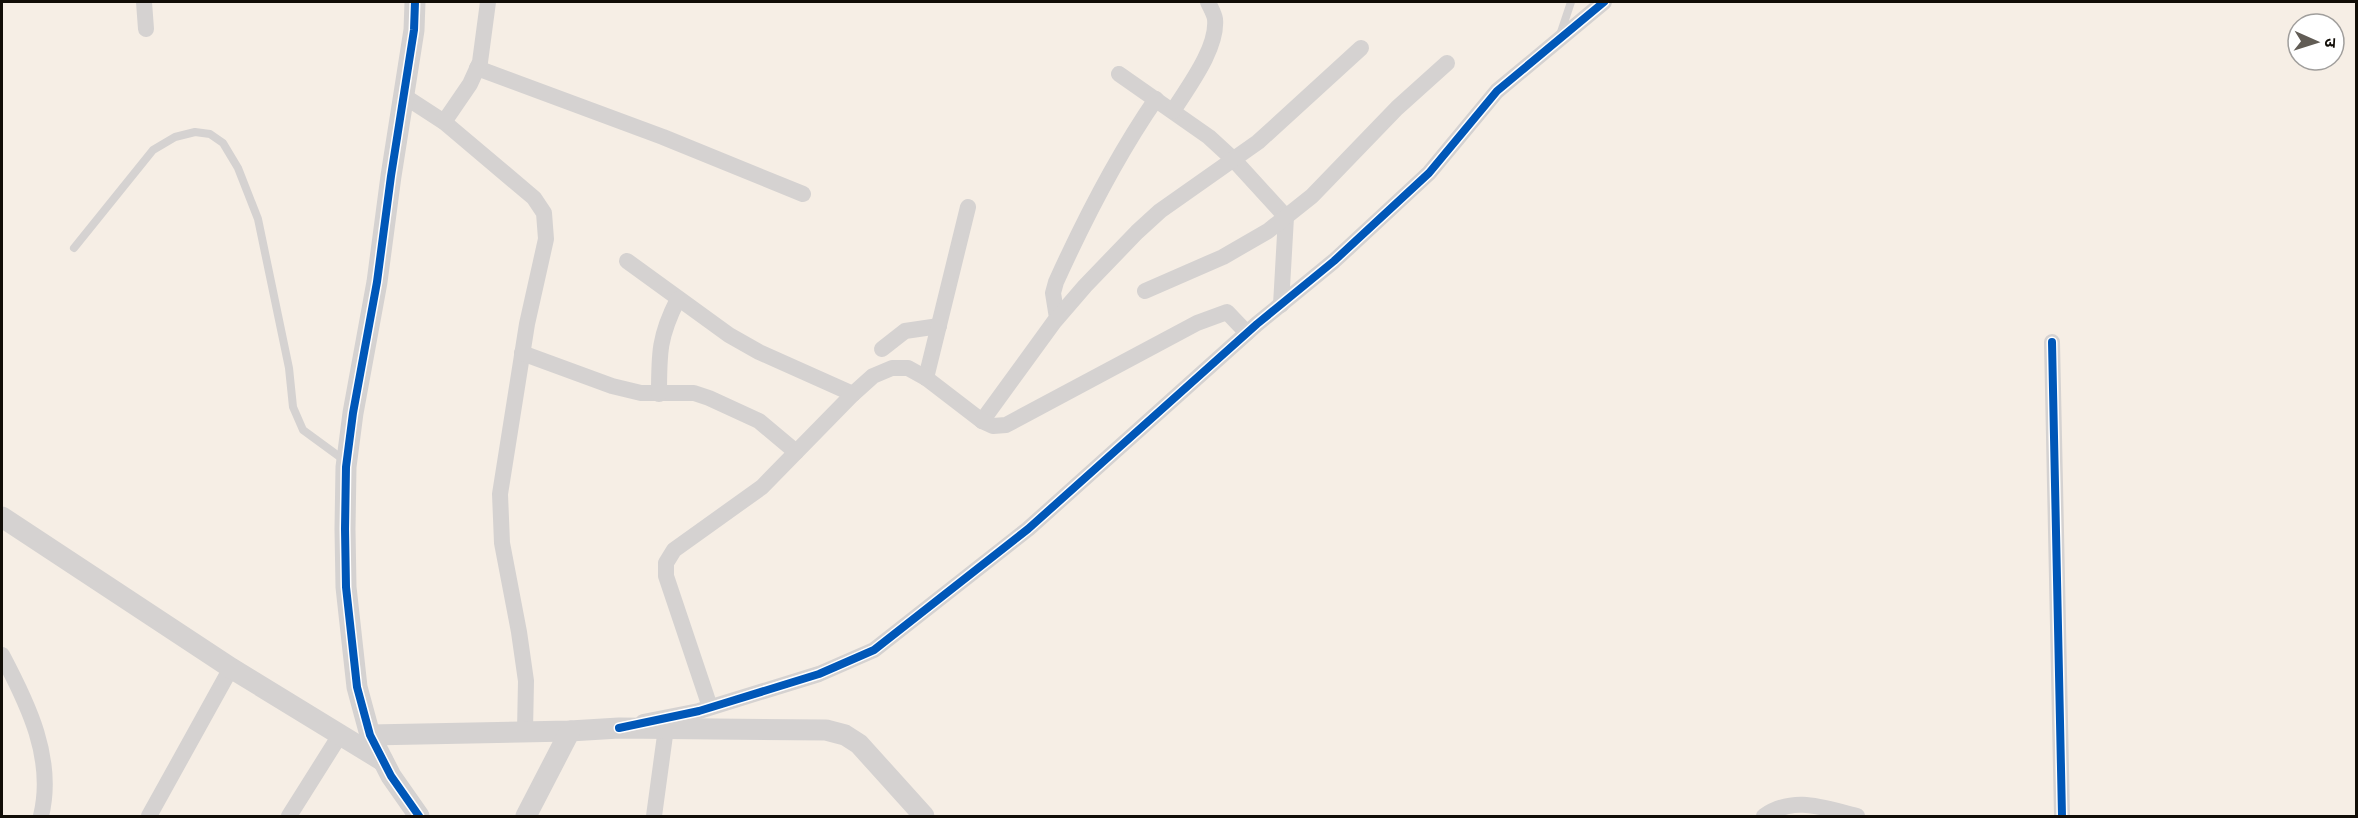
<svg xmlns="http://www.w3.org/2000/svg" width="2358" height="818" font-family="'Open Sans','Noto Sans Devanagari',sans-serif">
	<rect width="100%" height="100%" fill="#f6eee5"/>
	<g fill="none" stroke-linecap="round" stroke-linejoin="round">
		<!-- service -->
		<g stroke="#d5d2d1" stroke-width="8">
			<polyline points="1560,35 1571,2"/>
			<polyline points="74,248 153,150 175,137 195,132 210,134 223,143 238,168 258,219 289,368 293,407 303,430 344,460"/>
		</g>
		<!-- minor -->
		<g stroke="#d5d2d1" stroke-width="16">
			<polyline points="144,2 146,29"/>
			<polyline points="477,68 663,137 803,194"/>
			<polyline points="1119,74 1209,137 1234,160 1286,217 1281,305"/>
			<polyline points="404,96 444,122 534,198 544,213 546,239 527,324 500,494 502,543 519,632 526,681 525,731"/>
			<path d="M1173 111C1188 87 1218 48 1215 19 1214 13 1210 7 1208 2"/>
			<polyline points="444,122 470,84 480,62 488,2"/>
			<polyline points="627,261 729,335 759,352 853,394"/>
			<polyline points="1145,291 1223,257 1268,231 1312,196 1397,108 1447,63"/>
			<path d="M1057 318 1053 293 1056 282C1085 218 1116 157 1156 99"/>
			<polyline points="2052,342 2062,816"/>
			<polyline points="882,349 905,331 939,326"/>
			<polyline points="522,353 612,386 641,393 694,393 709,398 759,421 796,452"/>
			<polyline points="926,378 968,207"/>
			<path d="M659 394C659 353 659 336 678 299"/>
			<polyline points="982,421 1054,322 1085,286 1137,232 1160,211 1258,142 1361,48"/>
			<path d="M2 655C28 704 55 759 41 816"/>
			<polyline points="710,707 666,576 666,563 674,550 762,487 853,394 873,376 892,368 908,368 926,378 982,421 993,426 1006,425 1197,323 1227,312 1247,333"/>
			<polyline points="643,722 699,711 819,674 874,650 1028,529 1257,324 1334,261 1429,173 1497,91 1604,2"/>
			<polyline points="149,816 231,668"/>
			<polyline points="289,816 340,735"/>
			<polyline points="654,816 666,728"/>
			<path d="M1764 816C1795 795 1824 808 1857 816"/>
		</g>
		<!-- tertiary -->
		<g stroke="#d5d2d1" stroke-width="21">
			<polyline points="415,2 414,30 391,176 377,282 353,413 346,467 345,529 346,587 357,687 370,735 391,776 419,816"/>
			<polyline points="2,517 231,668 383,761"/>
			<polyline points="370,735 570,731 619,728 826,730 845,735 859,744 924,816"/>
			<polyline points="526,816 570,731"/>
		</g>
		<defs>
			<g id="cycleway">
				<polyline points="415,2 414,30 391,176 377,282 353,413 346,467 345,529 346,587 357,687 370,735 391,776 419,816"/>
				<polyline points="2052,342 2062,816"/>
				<polyline points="619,728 699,711 819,674 874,650 1028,529 1257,324 1334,261 1429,173 1497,91 1604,2"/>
			</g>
		</defs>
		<!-- cycleway casing -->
		<use href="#cycleway" stroke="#fff" stroke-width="11"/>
		<!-- cycleway -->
		<use href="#cycleway" stroke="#0057b8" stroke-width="8"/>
	</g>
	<!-- border -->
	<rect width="2358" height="818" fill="none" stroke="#110d07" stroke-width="6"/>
	<!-- north arrow -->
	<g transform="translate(2316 42) rotate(93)"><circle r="28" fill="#ffffff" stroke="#a09e9c" stroke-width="1.5"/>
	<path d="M0-4.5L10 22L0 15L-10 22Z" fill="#615c55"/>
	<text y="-9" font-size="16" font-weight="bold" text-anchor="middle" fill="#110d07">उ</text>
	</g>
</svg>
